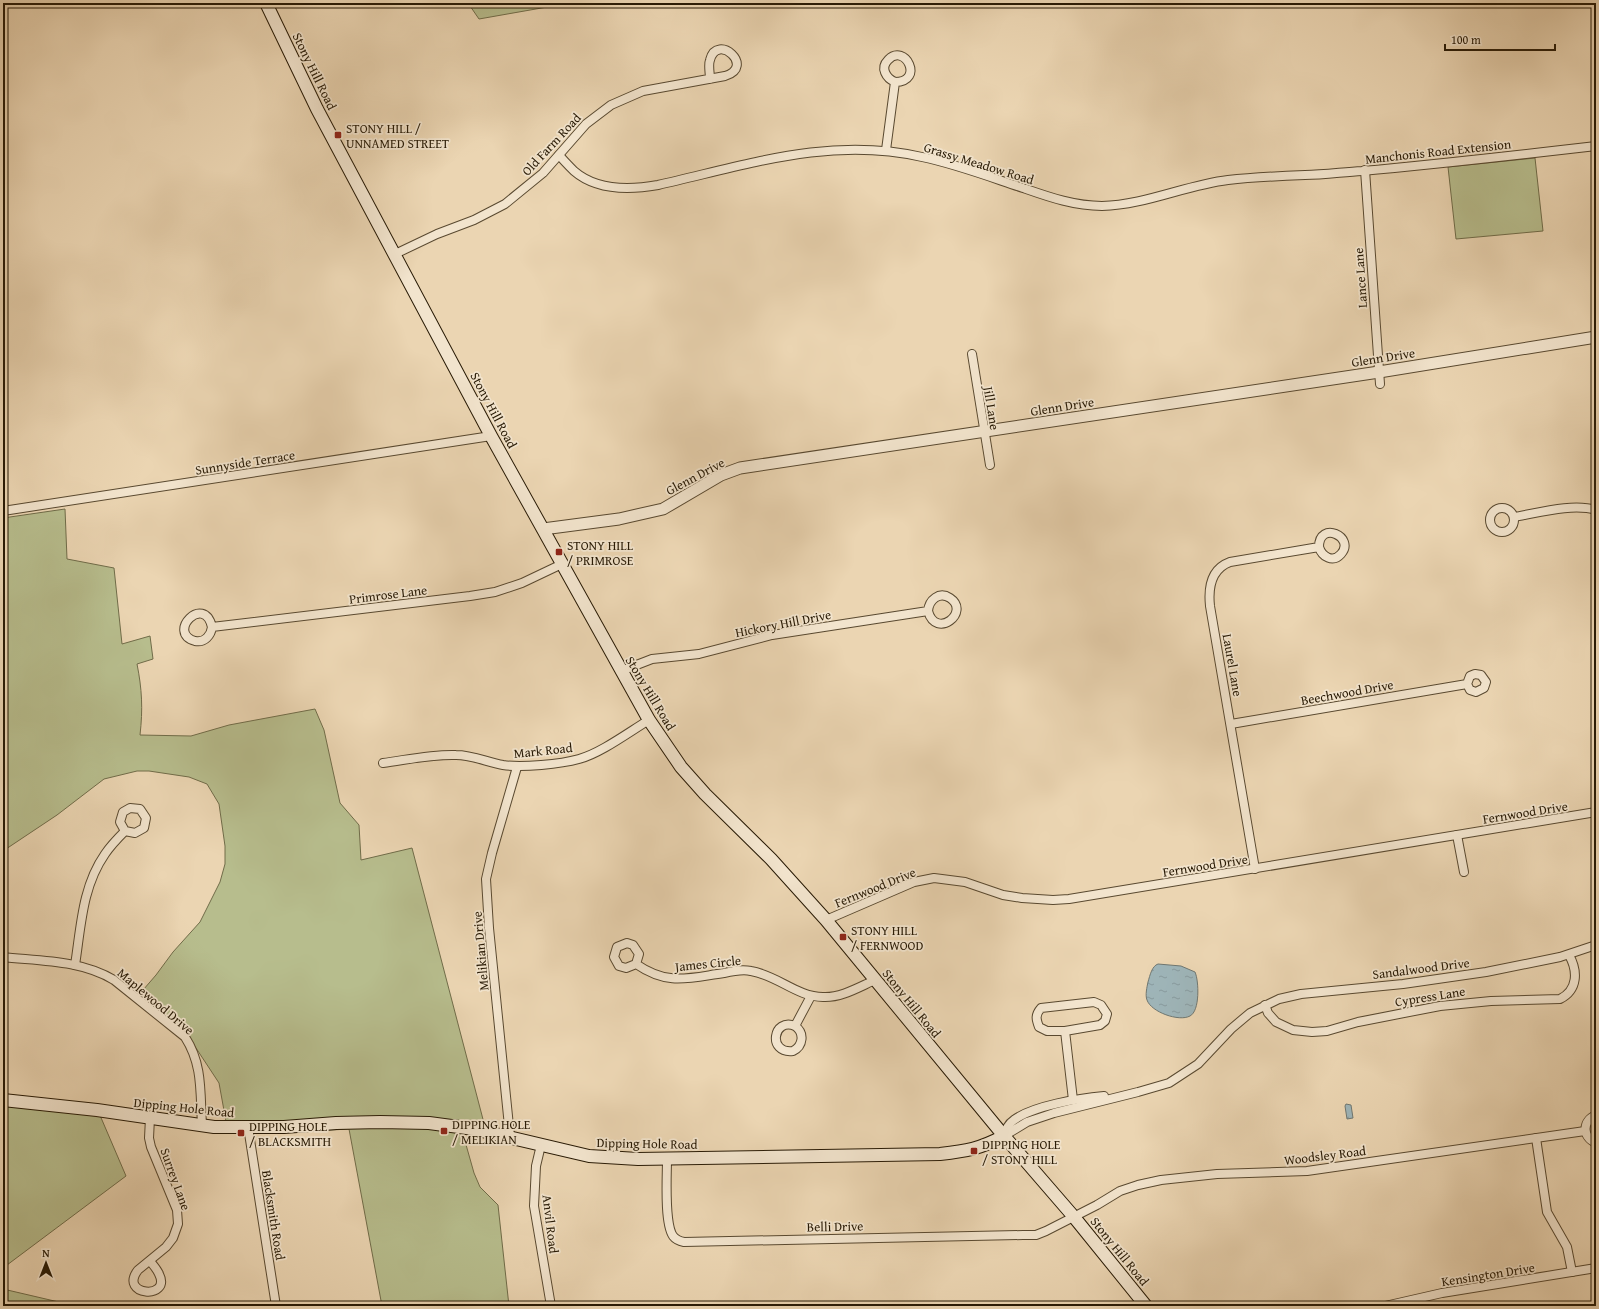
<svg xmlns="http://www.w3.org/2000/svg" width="1599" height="1309" font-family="'Gentium Book Plus',serif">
	<defs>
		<pattern id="water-ripples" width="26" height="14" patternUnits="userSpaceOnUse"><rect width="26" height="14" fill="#9eb5b9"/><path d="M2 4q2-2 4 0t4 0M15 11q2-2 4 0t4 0" fill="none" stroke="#889b9e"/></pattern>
	</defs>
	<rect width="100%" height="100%" fill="#ebd5b2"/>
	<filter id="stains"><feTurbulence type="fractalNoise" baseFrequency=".005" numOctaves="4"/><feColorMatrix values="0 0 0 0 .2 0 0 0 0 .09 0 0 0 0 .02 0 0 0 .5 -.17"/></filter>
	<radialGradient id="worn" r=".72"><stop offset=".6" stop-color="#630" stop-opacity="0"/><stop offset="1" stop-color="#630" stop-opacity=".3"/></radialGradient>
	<!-- park -->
	<g fill="#b7bd8d" stroke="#706c49">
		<polygon points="468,3 570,3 479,19"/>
		<polygon points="1535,158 1543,231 1456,239 1448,167"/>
		<path d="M65 509 67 559 114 568 122 644 150 636 153 659 137 664C142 689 143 709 140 735L191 736 229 725 315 709 324 730 340 803 359 825 361 860 412 848 485 1127H461L474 1173 480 1187 498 1205 509 1306H382L349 1129 295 1132 227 1127 219 1083 194 1045 137 997 156 975 173 952 200 922 220 882 225 864V846L219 804 207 784 189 777 149 771H137L104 779 57 815 3 851V518Z"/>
		<polygon points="3,1098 99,1113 126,1176 3,1268"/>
		<polygon points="3,1289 63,1303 63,1306 3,1306"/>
	</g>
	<!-- water -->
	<g fill="url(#water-ripples)" stroke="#6f7771">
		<path d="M1158 964 1181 966 1195 972C1199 981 1200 1011 1190 1016 1179 1022 1151 1012 1147 1000 1145 995 1147 987 1148 982 1150 975 1152 966 1158 964Z"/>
		<polygon points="1346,1104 1351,1105 1353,1118 1347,1119 1345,1106"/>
	</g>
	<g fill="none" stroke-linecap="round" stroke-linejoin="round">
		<defs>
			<g id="minor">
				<path d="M886 150 895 82C925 82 905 42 888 60 880 68 886 78 895 82"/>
				<path d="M559 155C564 161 569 166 574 171 597 191 630 190 658 185 747 165 830 136 922 157 956 164 990 177 1023 188 1049 197 1074 206 1102 206 1145 205 1186 185 1228 180 1254 177 1279 176 1305 175 1324 175 1343 172 1362 171 1440 164 1518 155 1596 146"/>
				<polyline points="1365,170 1380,384"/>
				<path d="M395 254 437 234 474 220 505 204 543 173 586 124 611 105 643 91 725 76C756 67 717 32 710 60 708 65 710 73 710 79"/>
				<polyline points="972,354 990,465"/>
				<circle cx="1502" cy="520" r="12"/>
				<polyline points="3,511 491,436"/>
				<path d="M1514 517C1538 513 1572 503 1596 510"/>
				<path d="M212 627C211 635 205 643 195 641 166 633 204 593 212 627L470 596 495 592 522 583 562 564"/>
				<path d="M621 671 652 659 699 654 772 635 928 611C929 600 939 591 950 598 971 612 936 640 928 611"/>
				<polyline points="1231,724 1467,684 1470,676 1475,674 1481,675 1486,682 1484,688 1476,692 1470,690 1467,684"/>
				<path d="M383 763C406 760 432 754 456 755 472 755 487 762 503 765 522 768 561 764 579 759 601 753 629 732 649 720"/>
				<polyline points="1457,835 1464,872"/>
				<path d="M1255 869 1210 606C1208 587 1211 569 1230 562L1319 547C1319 520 1356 537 1341 554 1333 563 1322 557 1319 547"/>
				<polyline points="826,920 914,882 934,878 965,882 1003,895 1022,898 1053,900 1069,899 1596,812"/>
				<path d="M3 957C40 961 81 960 114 980L185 1037C203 1065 200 1092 202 1125"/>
				<path d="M636 964 626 968 619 966 614 957 617 947 627 943 633 945 639 954 636 964C668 986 688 978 724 973 733 971 742 969 751 971 777 975 797 997 823 997 841 998 859 987 875 980"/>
				<path d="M75 965C81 927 82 887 105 854 111 845 118 838 125 831L120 822 123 812 130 808 140 809 146 818 144 828 135 833 125 831"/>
				<path d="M1265 1005 1268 1013 1276 1022 1293 1030 1312 1032 1327 1031 1358 1022 1440 1006 1491 1001 1560 999C1578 990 1578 971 1569 955"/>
				<path d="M795 1026C773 1017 767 1054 793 1051 803 1046 805 1033 795 1026L811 996"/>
				<path d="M1065 1031H1047L1039 1027C1036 1019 1035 1015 1041 1008L1094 1002 1101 1005 1107 1014 1105 1021 1100 1025 1065 1031 1073 1100"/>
				<path d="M1596 1115C1582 1121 1582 1137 1596 1143"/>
				<polyline points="248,1127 276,1306"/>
				<polyline points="510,1136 489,928 486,879 492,853 517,767"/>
				<polyline points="1004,1136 1027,1122 1054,1113 1138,1092 1169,1083 1198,1064 1231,1029 1250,1013 1279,999 1301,994 1403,984 1486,972 1560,957 1596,945"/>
				<path d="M1004 1136C1006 1129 1008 1124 1014 1120 1032 1106 1080 1098 1104 1096"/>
				<polyline points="1536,1138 1547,1212 1567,1247 1572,1272"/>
				<polyline points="541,1145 536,1166 534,1206 551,1306"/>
				<path d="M667 1159C667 1176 664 1223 673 1236 676 1240 679 1241 684 1242L1023 1235H1036L1046 1231 1097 1205 1120 1191 1138 1185 1161 1180 1217 1174 1307 1171 1585 1131"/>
				<path d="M150 1261C153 1265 157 1269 159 1274 172 1300 118 1296 138 1270L166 1247 173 1238 178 1224 177 1210 151 1147 149 1138 150 1118"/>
				<polyline points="1385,1306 1442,1293 1596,1268"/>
			</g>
			<polyline id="tertiary" points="543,529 619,519 663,509 721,475 740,468 1379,372 1596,337"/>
			<g id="secondary">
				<polyline points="266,3 317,109 491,436 649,720 681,767 705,794 771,859 826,920 1004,1136 1074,1217 1146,1306"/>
				<path d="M3 1100 97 1110 214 1127H284L336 1123 380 1122 429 1123 474 1129 589 1156 638 1159 940 1154C967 1151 979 1149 1004 1136"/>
			</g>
		</defs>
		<!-- minor casing -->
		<use href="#minor" stroke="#594930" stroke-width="10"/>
		<!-- tertiary casing -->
		<use href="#tertiary" stroke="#594930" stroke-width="13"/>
		<!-- secondary casing -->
		<use href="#secondary" stroke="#281a05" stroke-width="14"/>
		<!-- minor -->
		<use href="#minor" stroke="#f2e4cd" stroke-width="8"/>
		<!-- tertiary -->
		<use href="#tertiary" stroke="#f2e4cd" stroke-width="11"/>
		<!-- secondary -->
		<use href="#secondary" stroke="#f2e4cd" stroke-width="12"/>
	</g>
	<!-- markers -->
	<g fill="#8f2418" stroke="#f2e4cd" stroke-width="1.5">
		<rect x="334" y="131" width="8" height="8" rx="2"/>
		<rect x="555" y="548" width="8" height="8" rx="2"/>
		<rect x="839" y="933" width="8" height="8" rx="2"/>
		<rect x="440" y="1127" width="8" height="8" rx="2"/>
		<rect x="237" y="1129" width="8" height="8" rx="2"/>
		<rect x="970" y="1147" width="8" height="8" rx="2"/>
	</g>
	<g text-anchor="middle" stroke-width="3.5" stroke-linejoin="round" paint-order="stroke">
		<!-- street labels -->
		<g font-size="13" fill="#281a05" stroke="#f2e4cd">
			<text transform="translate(315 71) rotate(64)" y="5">Stony Hill Road</text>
			<text transform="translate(551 144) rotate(-47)" y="5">Old Farm Road</text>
			<text transform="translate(1438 151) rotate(-6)" y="5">Manchonis Road Extension</text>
			<text transform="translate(979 163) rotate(17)" y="5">Grassy Meadow Road</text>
			<text transform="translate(1360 278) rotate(-94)" y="5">Lance Lane</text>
			<text transform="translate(1383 357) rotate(-9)" y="5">Glenn Drive</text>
			<text transform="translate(1062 406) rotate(-9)" y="5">Glenn Drive</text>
			<text transform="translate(992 408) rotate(81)" y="5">Jill Lane</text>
			<text transform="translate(494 410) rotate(62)" y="5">Stony Hill Road</text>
			<text transform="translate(245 462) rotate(-9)" y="5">Sunnyside Terrace</text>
			<text transform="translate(695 476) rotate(-28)" y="5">Glenn Drive</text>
			<text transform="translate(388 594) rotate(-7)" y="5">Primrose Lane</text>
			<text transform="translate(783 623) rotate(-11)" y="5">Hickory Hill Drive</text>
			<text transform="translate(1233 665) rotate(80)" y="5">Laurel Lane</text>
			<text transform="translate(1347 692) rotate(-10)" y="5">Beechwood Drive</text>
			<text transform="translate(651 693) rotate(59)" y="5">Stony Hill Road</text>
			<text transform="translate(543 750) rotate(-6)" y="5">Mark Road</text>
			<text transform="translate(1525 812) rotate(-9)" y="5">Fernwood Drive</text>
			<text transform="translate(1205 865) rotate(-9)" y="5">Fernwood Drive</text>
			<text transform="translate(875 887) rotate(-22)" y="5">Fernwood Drive</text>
			<text transform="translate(480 951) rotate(-95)" y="5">Melikian Drive</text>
			<text transform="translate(708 963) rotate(-6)" y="5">James Circle</text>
			<text transform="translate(1421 968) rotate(-7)" y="5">Sandalwood Drive</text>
			<text transform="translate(1430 996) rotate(-9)" y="5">Cypress Lane</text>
			<text transform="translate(156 1001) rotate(40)" y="5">Maplewood Drive</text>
			<text transform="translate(912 1003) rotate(51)" y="5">Stony Hill Road</text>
			<text transform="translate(184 1107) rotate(6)" y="5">Dipping Hole Road</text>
			<text transform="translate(647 1143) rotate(1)" y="5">Dipping Hole Road</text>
			<text transform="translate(1325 1155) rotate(-7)" y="5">Woodsley Road</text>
			<text transform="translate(176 1179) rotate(70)" y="5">Surrey Lane</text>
			<text transform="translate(274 1215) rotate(81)" y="5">Blacksmith Road</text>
			<text transform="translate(551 1224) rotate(83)" y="5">Anvil Road</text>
			<text transform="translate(835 1226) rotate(-1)" y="5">Belli Drive</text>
			<text transform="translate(1120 1251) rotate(51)" y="5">Stony Hill Road</text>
			<text transform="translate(1488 1274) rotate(-9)" y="5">Kensington Drive</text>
		</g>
		<!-- poi labels -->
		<g font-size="13" fill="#281a05" stroke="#f2e4cd" text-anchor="start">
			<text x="346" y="133">STONY HILL /<tspan x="346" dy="15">UNNAMED STREET</tspan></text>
			<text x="567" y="550">STONY HILL<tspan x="567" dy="15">/ PRIMROSE</tspan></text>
			<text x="851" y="935">STONY HILL<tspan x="851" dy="15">/ FERNWOOD</tspan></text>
			<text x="452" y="1129">DIPPING HOLE<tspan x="452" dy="15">/ MELIKIAN</tspan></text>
			<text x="249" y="1131">DIPPING HOLE<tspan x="249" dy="15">/ BLACKSMITH</tspan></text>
			<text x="982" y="1149">DIPPING HOLE<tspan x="982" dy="15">/ STONY HILL</tspan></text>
		</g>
	</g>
	<!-- margin -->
	<rect width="1599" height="1309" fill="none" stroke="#ebd5b2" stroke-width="16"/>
	<rect x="4" y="4" width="1591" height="1301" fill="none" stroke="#281a05" stroke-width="2"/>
	<rect x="8" y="8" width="1583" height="1293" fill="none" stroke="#281a05"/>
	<!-- north arrow -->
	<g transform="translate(46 1263)" stroke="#f2e4cd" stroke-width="3" paint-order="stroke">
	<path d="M0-3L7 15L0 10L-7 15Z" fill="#281a05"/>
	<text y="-6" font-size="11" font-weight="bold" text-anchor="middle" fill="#281a05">N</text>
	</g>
	<!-- scale -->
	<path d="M1445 44v6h110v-6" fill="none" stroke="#281a05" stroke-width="2"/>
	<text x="1451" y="44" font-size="12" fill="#281a05" stroke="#f2e4cd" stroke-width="3" paint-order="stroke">100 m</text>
	<rect width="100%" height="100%" filter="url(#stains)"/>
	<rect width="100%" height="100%" fill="url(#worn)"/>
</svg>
